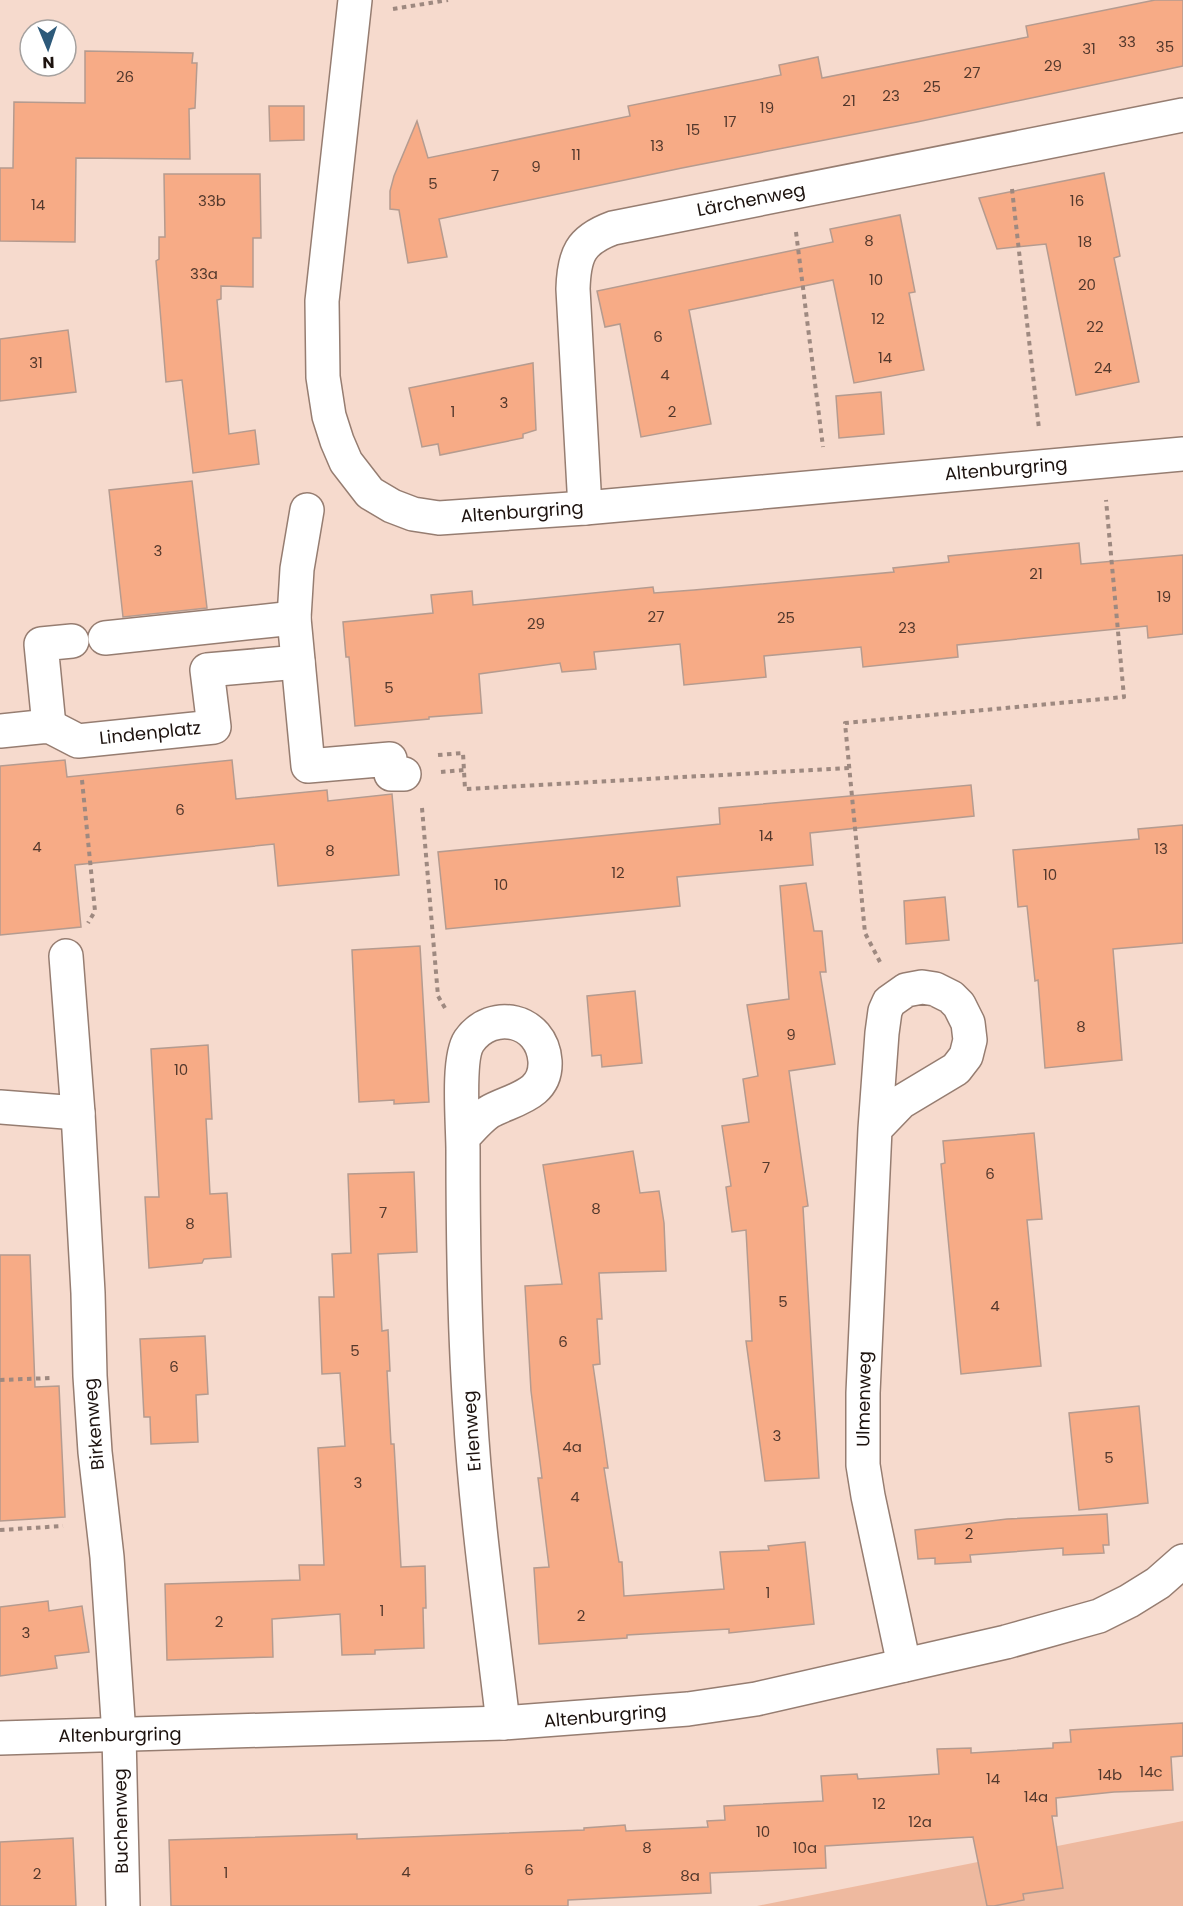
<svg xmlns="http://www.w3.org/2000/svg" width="1183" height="1906" font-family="Poppins,sans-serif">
	<rect width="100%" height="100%" fill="#f6dacd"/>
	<!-- green -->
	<polygon fill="#eeb99f" points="1183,1821 1183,1906 757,1906"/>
	<!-- building -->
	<g fill="#f7ab86" stroke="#b59b8f" stroke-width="1.5">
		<polygon points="1155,0 1183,0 1183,66 917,122 682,168 439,219 447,257 408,263 399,210 390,209 390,191 394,176 417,121 428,158 630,116 628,106 781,75 779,65 818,57 822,78 1028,37 1026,26"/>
		<polygon points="85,51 193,53 192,63 197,63 195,108 189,109 190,159 76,158 75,242 0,241 0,168 13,168 14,102 85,103"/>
		<polygon points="269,106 304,106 304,140 270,141"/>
		<polygon points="1104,173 1120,256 1114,258 1139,382 1076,395 1046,244 997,249 979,198"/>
		<polygon points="164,174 260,174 261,238 253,238 253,287 221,286 221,299 217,300 229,434 255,430 259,464 193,473 182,380 166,382 156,261 159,259 159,237 165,237"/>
		<polygon points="900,215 915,292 909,293 924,370 854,383 833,280 689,310 711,424 641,437 620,324 605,327 597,291 833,242 830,229"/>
		<polygon points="68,330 76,392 0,401 0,339"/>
		<polygon points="533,363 536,430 523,434 523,438 440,455 438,444 422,447 409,388"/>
		<polygon points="881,392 884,434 839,438 836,396"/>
		<polygon points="192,481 207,608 123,617 109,490"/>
		<polygon points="1079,543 1081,564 1183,555 1183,634 1148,638 1147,626 957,645 958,657 863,667 861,647 764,656 766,677 684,685 680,644 594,652 596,669 562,672 560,663 479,674 482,713 429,717 429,719 355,726 349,657 346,657 343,622 433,613 431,595 472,591 473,605 653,587 654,593 694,590 894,572 893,568 949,562 948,556"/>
		<polygon points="65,760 67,777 232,760 236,799 327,790 328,801 392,794 399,875 278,886 274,844 75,865 81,927 0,935 0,766"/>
		<polygon points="971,785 974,816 810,833 813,865 677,877 680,906 446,929 438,852 720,824 719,808"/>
		<polygon points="1183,825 1183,943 1113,949 1122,1060 1045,1068 1038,980 1035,981 1027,906 1018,907 1013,850 1139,839 1138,829"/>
		<polygon points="806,883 814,931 822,931 826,972 820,972 835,1064 789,1071 808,1206 803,1207 819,1478 765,1481 746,1341 752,1341 746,1230 732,1232 726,1187 731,1186 722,1126 749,1122 743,1079 758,1076 747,1005 789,999 780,886"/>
		<polygon points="945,897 949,940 906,944 904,901"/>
		<polygon points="420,946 429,1102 394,1104 394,1100 359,1102 352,950"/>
		<polygon points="635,991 642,1063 602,1067 601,1055 592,1056 587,996"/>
		<polygon points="208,1045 212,1119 206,1119 210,1194 227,1193 231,1257 204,1259 202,1263 149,1268 145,1197 159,1197 151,1049"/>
		<polygon points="1034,1133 1042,1219 1027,1220 1041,1366 961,1374 941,1164 945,1163 943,1141"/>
		<polygon points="633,1151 640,1193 659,1191 664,1223 666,1271 599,1273 602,1319 597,1319 600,1364 593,1365 608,1468 604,1468 619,1562 622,1562 624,1596 724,1589 720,1552 769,1550 768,1546 805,1542 814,1624 729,1633 729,1629 627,1635 627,1638 539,1644 534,1568 549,1567 538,1478 542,1478 531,1391 525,1286 562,1284 543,1165"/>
		<polygon points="414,1172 417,1252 378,1254 382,1331 388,1330 390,1371 387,1371 391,1444 394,1444 401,1567 425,1566 426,1608 423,1608 424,1648 375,1650 375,1654 342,1655 340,1614 272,1619 273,1657 167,1660 165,1584 300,1580 299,1565 324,1565 318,1448 345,1446 340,1373 322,1374 319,1297 334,1297 332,1254 351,1253 348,1174"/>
		<polygon points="0,1255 30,1255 35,1387 59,1386 65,1517 0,1521"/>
		<polygon points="205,1336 208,1394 196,1395 198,1442 151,1444 150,1417 144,1417 140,1339"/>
		<polygon points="1139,1406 1148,1503 1079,1510 1069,1413"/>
		<polygon points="1107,1514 1109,1545 1103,1545 1104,1553 1063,1555 1063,1548 970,1555 971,1562 935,1564 935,1558 918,1559 915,1530 1007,1519"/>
		<polygon points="48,1601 49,1611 82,1606 89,1652 55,1656 57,1668 0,1676 0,1607"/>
		<polygon points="1183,1723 1183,1756 1171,1757 1173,1790 1114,1792 1056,1798 1057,1816 1052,1816 1063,1888 1023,1894 1024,1900 994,1906 987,1906 973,1837 825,1846 826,1868 710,1873 711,1893 568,1900 568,1906 171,1906 169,1840 357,1834 357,1839 584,1830 584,1828 625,1825 626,1831 708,1827 707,1821 725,1820 724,1806 823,1801 821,1776 857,1774 858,1779 939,1774 937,1749 971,1748 971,1753 1053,1748 1053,1743 1071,1742 1070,1730"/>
		<polygon points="73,1838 76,1906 0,1906 0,1842"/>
	</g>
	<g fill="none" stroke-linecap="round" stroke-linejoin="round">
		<defs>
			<g id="minor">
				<polyline points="355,0 322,301 323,377 329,416 337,441 346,462 370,493 392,506 413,514 439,518 585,508 1183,454"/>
				<path d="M585 508 573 289C574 255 580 240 613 228L1183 115"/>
				<polyline points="307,510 297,569 294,618 308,766 390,759 391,774 404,774"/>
				<polyline points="105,638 294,618"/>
				<polyline points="49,726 41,644 72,641"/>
				<polyline points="0,731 49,726 78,741 214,727 207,670 298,662"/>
				<polyline points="66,956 78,1113 88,1293 90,1376 95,1452 107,1557 119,1735 123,1906"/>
				<polyline points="0,1107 78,1113"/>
				<polyline points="875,1129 901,1102 956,1069 966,1056 970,1040 968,1023 959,1005 951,997 935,989 922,987 906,990 889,1002 885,1011 882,1033 875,1129 863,1393 863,1465 868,1496 904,1665"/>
				<path d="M463 1137C471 1129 479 1119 489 1112 512 1099 547 1096 545 1061 542 1019 492 1008 469 1041 457 1059 463 1126 463 1150 463 1236 464 1323 470 1410 476 1515 491 1619 503 1723"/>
				<polyline points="0,1738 503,1723 688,1709 756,1699 1006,1642 1099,1616 1129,1601 1158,1583 1183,1561"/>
			</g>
		</defs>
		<!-- minor casing -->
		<use href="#minor" stroke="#967d71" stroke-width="36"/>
		<!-- path -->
		<g stroke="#9e8980" stroke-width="4" stroke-dasharray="4.5 4.5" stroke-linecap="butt">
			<polyline points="393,9 448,0"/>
			<polyline points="1012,189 1039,429"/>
			<polyline points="796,232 823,447"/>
			<polyline points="438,755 463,753 465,789 849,768"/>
			<polyline points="441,772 464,770"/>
			<polyline points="82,780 95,911 88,923"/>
			<polyline points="422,808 438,996 445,1008"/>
			<polyline points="880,962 865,933 845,723 1124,697 1106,500"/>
			<polyline points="0,1380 50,1378"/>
			<polyline points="0,1530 63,1526"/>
		</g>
		<!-- minor -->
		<use href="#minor" stroke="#fff" stroke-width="33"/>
	</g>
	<g text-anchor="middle" stroke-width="4.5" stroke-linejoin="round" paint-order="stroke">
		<!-- number labels -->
		<g font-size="15" fill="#54392d">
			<text x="1127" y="47">33</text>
			<text x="1165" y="52">35</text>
			<text x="1089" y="54">31</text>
			<text x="1053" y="71">29</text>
			<text x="972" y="78">27</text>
			<text x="125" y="82">26</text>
			<text x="932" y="92">25</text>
			<text x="891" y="101">23</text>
			<text x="849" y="106">21</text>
			<text x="767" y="113">19</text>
			<text x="730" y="127">17</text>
			<text x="693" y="135">15</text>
			<text x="657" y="151">13</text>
			<text x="576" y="160">11</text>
			<text x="536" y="172">9</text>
			<text x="495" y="181">7</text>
			<text x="433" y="189">5</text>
			<text x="212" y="206">33b</text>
			<text x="1077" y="206">16</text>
			<text x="38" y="210">14</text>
			<text x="869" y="246">8</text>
			<text x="1085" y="247">18</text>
			<text x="204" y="279">33a</text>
			<text x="876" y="285">10</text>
			<text x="1087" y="290">20</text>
			<text x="878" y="324">12</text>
			<text x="1095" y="332">22</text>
			<text x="658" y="342">6</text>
			<text x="885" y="363">14</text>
			<text x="36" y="368">31</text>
			<text x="1103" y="373">24</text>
			<text x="665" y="380">4</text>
			<text x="504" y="408">3</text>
			<text x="453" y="417">1</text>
			<text x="672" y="417">2</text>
			<text x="158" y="556">3</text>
			<text x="1036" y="579">21</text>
			<text x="1164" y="602">19</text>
			<text x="656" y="622">27</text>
			<text x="786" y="623">25</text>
			<text x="536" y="629">29</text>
			<text x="907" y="633">23</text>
			<text x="389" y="693">5</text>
			<text x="180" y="815">6</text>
			<text x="766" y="841">14</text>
			<text x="37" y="852">4</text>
			<text x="1161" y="854">13</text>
			<text x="330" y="856">8</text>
			<text x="618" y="878">12</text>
			<text x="1050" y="880">10</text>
			<text x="501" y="890">10</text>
			<text x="1081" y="1032">8</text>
			<text x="791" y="1040">9</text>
			<text x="181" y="1075">10</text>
			<text x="766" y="1173">7</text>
			<text x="990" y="1179">6</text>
			<text x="596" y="1214">8</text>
			<text x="383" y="1218">7</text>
			<text x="190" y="1229">8</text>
			<text x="783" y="1307">5</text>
			<text x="995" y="1311">4</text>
			<text x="563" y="1347">6</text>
			<text x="355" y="1356">5</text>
			<text x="174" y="1372">6</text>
			<text x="777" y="1441">3</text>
			<text x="572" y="1452">4a</text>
			<text x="1109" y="1463">5</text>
			<text x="358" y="1488">3</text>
			<text x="575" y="1502">4</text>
			<text x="969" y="1539">2</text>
			<text x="768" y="1598">1</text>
			<text x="382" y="1616">1</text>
			<text x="581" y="1621">2</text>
			<text x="219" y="1627">2</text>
			<text x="26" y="1638">3</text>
			<text x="1151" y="1777">14c</text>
			<text x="1110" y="1780">14b</text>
			<text x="993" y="1784">14</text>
			<text x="1036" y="1802">14a</text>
			<text x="879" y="1809">12</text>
			<text x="920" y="1827">12a</text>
			<text x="763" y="1837">10</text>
			<text x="647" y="1853">8</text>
			<text x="805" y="1853">10a</text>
			<text x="529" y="1875">6</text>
			<text x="406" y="1877">4</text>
			<text x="226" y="1878">1</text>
			<text x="37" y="1879">2</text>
			<text x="690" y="1881">8a</text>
		</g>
		<!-- street labels -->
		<g font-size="18" fill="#1d130f" stroke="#fff">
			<text transform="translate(751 200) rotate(-11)" y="6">Lärchenweg</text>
			<text transform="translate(1006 469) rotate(-5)" y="6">Altenburgring</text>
			<text transform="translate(522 512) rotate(-4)" y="6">Altenburgring</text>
			<text transform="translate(150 733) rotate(-6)" y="6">Lindenplatz</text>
			<text transform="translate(864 1399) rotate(-89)" y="6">Ulmenweg</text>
			<text transform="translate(94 1424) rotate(-95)" y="6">Birkenweg</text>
			<text transform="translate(472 1431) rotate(-94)" y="6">Erlenweg</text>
			<text transform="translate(605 1716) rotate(-5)" y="6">Altenburgring</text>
			<text transform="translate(120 1735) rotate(-1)" y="6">Altenburgring</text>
			<text transform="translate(121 1821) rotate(-91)" y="6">Buchenweg</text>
		</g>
	</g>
	<!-- north arrow -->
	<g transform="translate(48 48) rotate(178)"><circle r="28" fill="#ffffff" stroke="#a5a19f" stroke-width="1.5"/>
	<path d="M0-4.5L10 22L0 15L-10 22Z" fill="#2d5a7a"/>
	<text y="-9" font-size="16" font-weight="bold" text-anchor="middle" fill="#1d130f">N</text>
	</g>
</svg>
